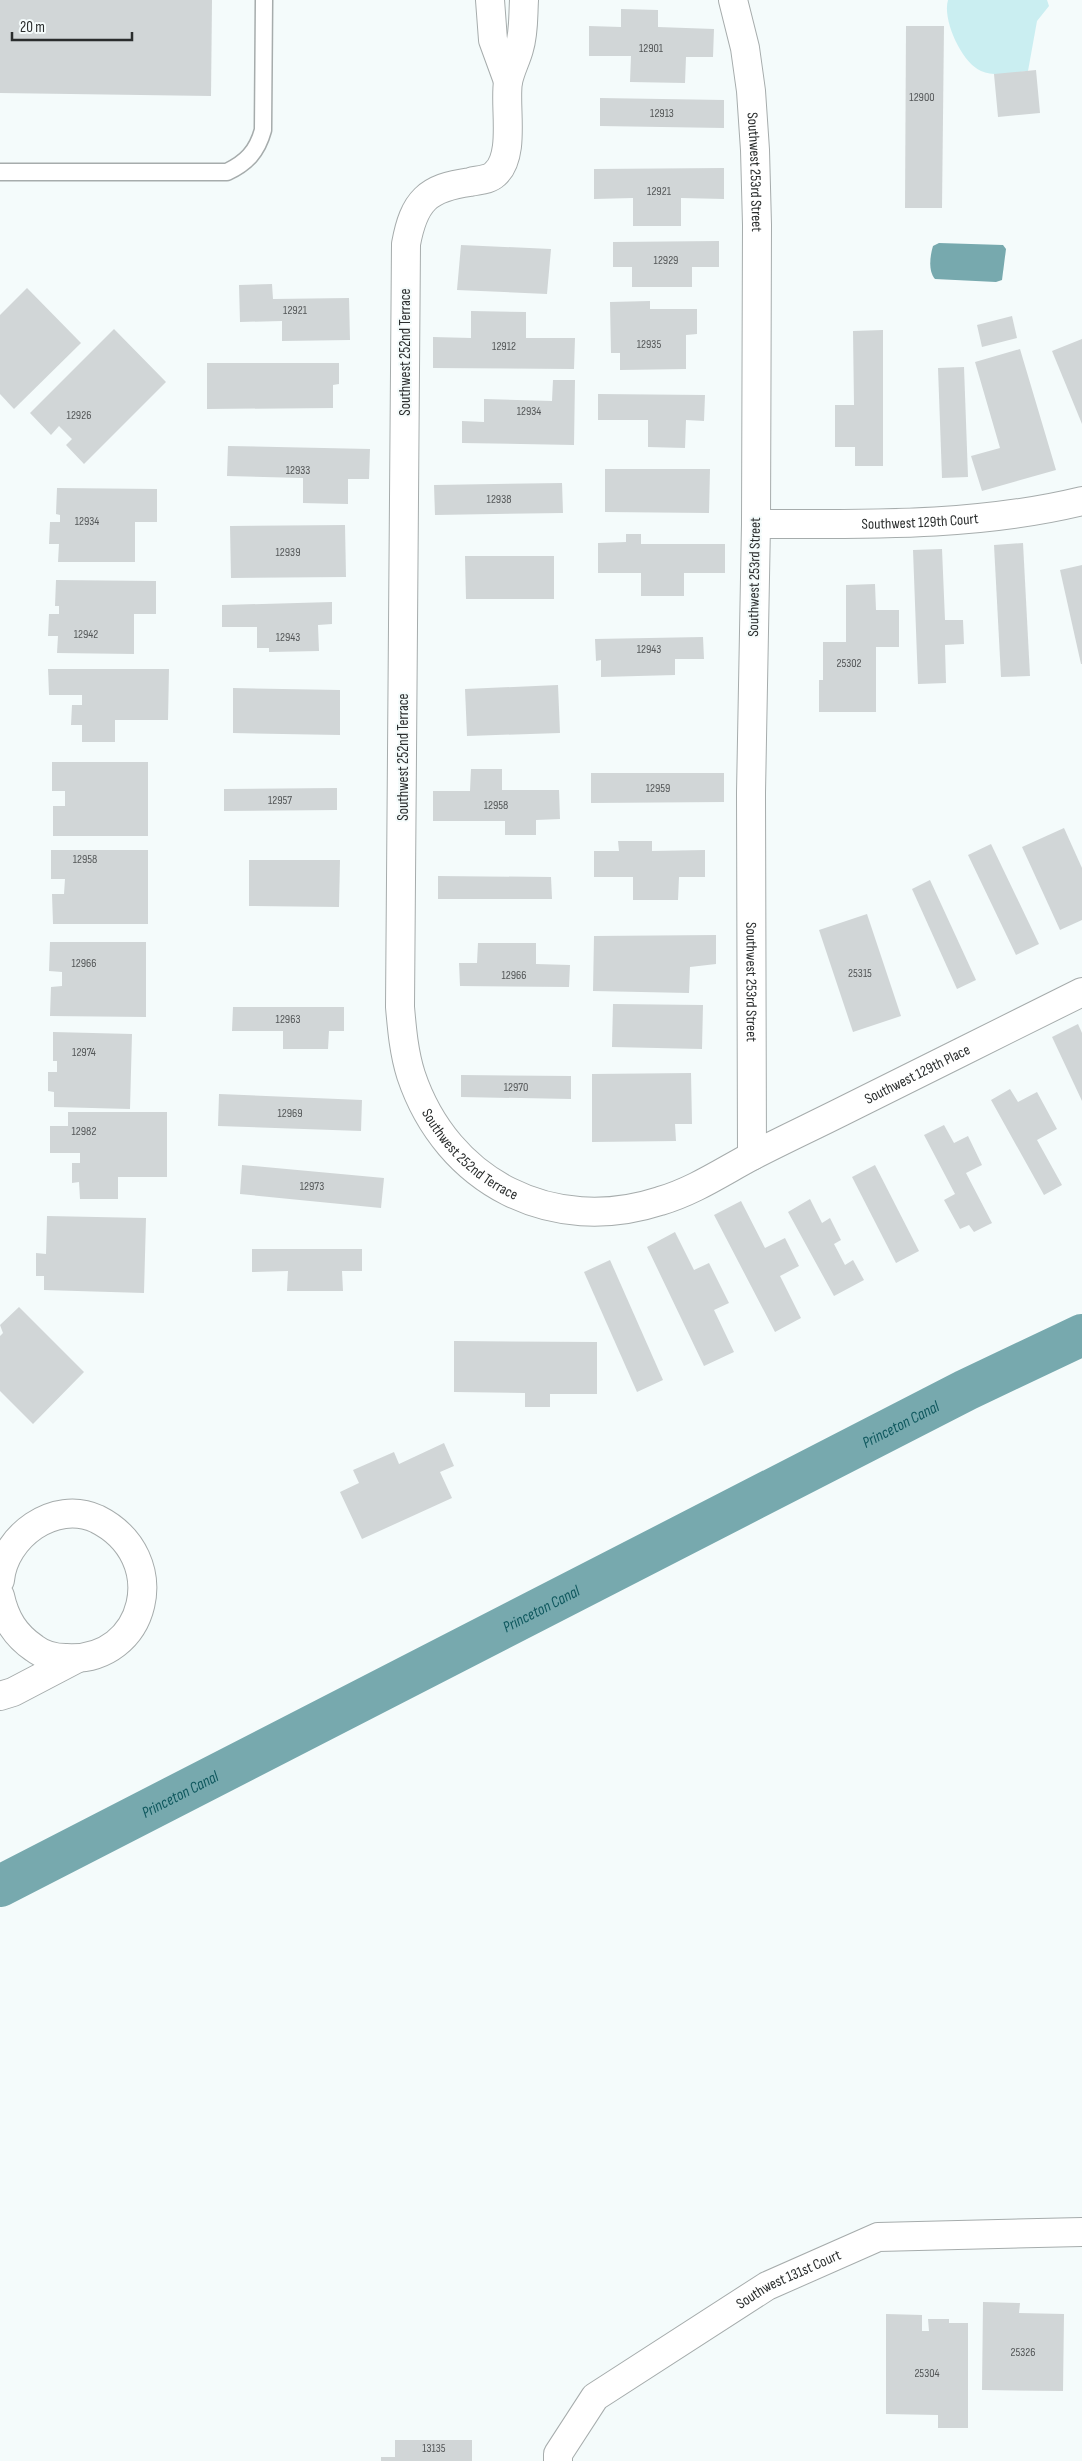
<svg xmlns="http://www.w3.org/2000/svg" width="1082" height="2461" font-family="'Sofia Sans Condensed',sans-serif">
	<rect width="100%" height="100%" fill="#f4fbfb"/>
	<!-- green -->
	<path fill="#caeef1" d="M948 0H1047L1049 6 1037 21 1028 71C1013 73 995 77 981 71 962 63 942 20 948 0Z"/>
	<!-- water -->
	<path fill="#77a9ae" d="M939 243 1003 245 1006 249 1002 280 996 282 935 279C928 271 930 256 933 246Z"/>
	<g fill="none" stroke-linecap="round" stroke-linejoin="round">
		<!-- canal -->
		<path stroke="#77a9ae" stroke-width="42" id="s1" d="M0 1886 966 1390 1082 1335"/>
	</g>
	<!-- building -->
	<g fill="#d1d6d7">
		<polygon points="0,0 212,0 211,96 0,93"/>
		<polygon points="621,9 658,10 658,27 714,29 713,57 686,57 685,83 630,82 631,56 589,56 589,26 621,27"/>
		<polygon points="906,26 944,26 942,208 905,208"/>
		<polygon points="1036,70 1040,113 998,117 994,74"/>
		<polygon points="600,98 724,100 724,128 600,126"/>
		<polygon points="724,168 724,199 681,198 681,226 633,226 633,198 594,199 594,169"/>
		<polygon points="719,241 719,267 692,267 692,287 632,287 632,267 613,267 613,242"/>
		<polygon points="461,245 551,249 547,294 457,290"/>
		<polygon points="272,284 273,299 349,298 350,340 282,341 282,321 240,322 239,285"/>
		<polygon points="27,288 81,343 14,409 0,394 0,315"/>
		<polygon points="650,301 650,309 697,309 697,334 686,335 686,369 620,370 620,353 611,353 610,302"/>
		<polygon points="471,311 526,312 526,338 575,338 574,369 433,368 433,337 471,338"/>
		<polygon points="1012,316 1017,338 982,347 977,325"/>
		<polygon points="114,329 166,382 84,464 66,445 72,439 59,426 51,435 30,413"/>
		<polygon points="883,330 883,466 855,466 855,447 835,447 835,405 854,405 853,331"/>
		<polygon points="1082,339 1082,424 1052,351"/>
		<polygon points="1020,349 1056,470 982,491 971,456 1000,448 975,362"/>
		<polygon points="207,363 339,363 339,384 333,385 333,408 207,409"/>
		<polygon points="964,367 968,477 942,478 938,368"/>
		<polygon points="553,380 575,380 574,445 462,443 462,421 484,422 484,399 552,401"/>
		<polygon points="598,394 705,395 704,421 686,420 685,448 648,447 648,420 598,420"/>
		<polygon points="228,446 370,449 369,479 348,479 348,504 303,503 303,478 227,476"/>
		<polygon points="605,469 710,469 709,513 605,512"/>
		<polygon points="562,483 563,513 435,515 434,485"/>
		<polygon points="57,488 157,489 157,522 135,522 135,562 58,562 59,544 49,544 50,522 60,522 60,515 56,514"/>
		<polygon points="345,525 346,577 231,578 230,526"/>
		<polygon points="626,534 641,534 641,544 725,544 725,573 684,573 684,596 641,596 641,573 598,573 598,543 626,542"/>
		<polygon points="1023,543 1030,676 1001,677 994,545"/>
		<polygon points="942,549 945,620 963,620 964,644 945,645 946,683 918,684 913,550"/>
		<polygon points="465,556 554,556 554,599 466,599"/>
		<polygon points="1082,565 1082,664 1081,664 1060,570"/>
		<polygon points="56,580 156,581 156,614 134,614 134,654 57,653 58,636 48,636 49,614 59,614 59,606 55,606"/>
		<polygon points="875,584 876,610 899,610 899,647 876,647 876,712 819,712 819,680 823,680 823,642 846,642 846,585"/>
		<polygon points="332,602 332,624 318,625 319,651 269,652 269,648 257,648 257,627 222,627 222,605"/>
		<polygon points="703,637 704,659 675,659 675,675 601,677 601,660 596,661 595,639"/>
		<polygon points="48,669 169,669 168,720 115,720 115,742 82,742 82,725 71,725 72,705 82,705 82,695 49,695"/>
		<polygon points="558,685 560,733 467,736 465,689"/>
		<polygon points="233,688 340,690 340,735 233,733"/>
		<polygon points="52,762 148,762 148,836 53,836 53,806 65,806 65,791 52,791"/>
		<polygon points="471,769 502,769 502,790 559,790 560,819 536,820 536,835 505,835 505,821 433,821 433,791 470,791"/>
		<polygon points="591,773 724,773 724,802 591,803"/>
		<polygon points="337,788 337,810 224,811 224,789"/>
		<polygon points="1064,828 1082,868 1082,920 1060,930 1022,847"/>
		<polygon points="618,841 652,841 652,851 705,850 705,877 679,877 678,900 633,900 633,877 594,877 594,851 619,851"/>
		<polygon points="991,844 1039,944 1016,955 968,855"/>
		<polygon points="51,850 148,850 148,924 53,924 52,894 64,894 65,879 51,879"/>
		<polygon points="249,860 340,860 339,907 249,906"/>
		<polygon points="438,876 551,877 552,899 438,899"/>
		<polygon points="930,880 976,980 957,989 912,889"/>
		<polygon points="867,914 901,1016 853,1032 819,930"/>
		<polygon points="716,935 716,964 690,967 689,993 593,991 594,936"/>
		<polygon points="50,942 146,942 146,1017 50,1016 51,987 62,986 62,972 49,971"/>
		<polygon points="478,943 536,943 536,964 570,965 569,987 460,986 459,963 477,963"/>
		<polygon points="613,1004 703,1005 702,1049 612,1047"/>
		<polygon points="233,1007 344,1007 344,1031 329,1031 328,1049 283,1049 283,1031 232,1031"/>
		<polygon points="1078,1024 1082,1033 1082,1101 1052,1037"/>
		<polygon points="53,1032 132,1034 130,1109 54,1107 54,1092 48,1091 48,1072 57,1072 57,1061 53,1061"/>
		<polygon points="691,1073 692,1124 675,1124 676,1141 592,1142 592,1074"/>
		<polygon points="461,1075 571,1076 571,1099 461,1097"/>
		<polygon points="1010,1089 1018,1102 1037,1092 1057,1129 1037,1140 1062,1185 1044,1195 991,1100"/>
		<polygon points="219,1094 362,1100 361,1131 218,1126"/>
		<polygon points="68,1112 167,1112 167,1177 118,1177 118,1199 80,1199 79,1182 72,1183 72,1163 80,1163 80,1153 50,1153 50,1126 68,1126"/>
		<polygon points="944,1125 954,1143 968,1136 982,1165 966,1173 992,1223 974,1232 969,1225 960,1229 944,1200 955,1194 924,1135"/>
		<polygon points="242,1165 384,1178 381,1208 240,1194"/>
		<polygon points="875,1165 919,1251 896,1263 852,1177"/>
		<polygon points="810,1199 822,1223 830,1218 841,1240 834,1244 845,1265 853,1260 864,1280 834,1296 788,1212"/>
		<polygon points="741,1201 765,1248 785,1238 799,1266 780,1276 801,1318 775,1332 714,1215"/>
		<polygon points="47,1216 146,1218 144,1293 44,1290 44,1276 36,1276 36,1253 46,1254"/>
		<polygon points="675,1232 694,1270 709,1263 729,1303 714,1310 734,1352 704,1366 647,1247"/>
		<polygon points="252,1249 362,1249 362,1271 342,1271 343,1291 287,1291 288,1271 252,1272"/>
		<polygon points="610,1260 663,1380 637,1392 584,1272"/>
		<polygon points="19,1307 84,1372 33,1424 0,1391 0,1336 3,1333 0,1325"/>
		<polygon points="454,1341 597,1342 597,1394 550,1394 550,1407 525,1407 525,1393 454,1392"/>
		<polygon points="444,1443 454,1466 440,1472 452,1498 362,1539 340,1492 359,1483 353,1470 394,1452 399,1464"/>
		<polygon points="983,2302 1020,2303 1019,2313 1064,2314 1063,2391 982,2390"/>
		<polygon points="886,2314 922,2315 922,2331 929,2331 928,2319 949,2319 949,2323 968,2323 968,2428 938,2428 938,2415 886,2414"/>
		<polygon points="395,2440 472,2440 472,2461 381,2461 381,2457 395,2457"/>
	</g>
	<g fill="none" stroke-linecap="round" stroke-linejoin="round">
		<defs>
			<path id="service" d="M0 172H227C246 163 257 152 263 130L264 0"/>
			<g id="minor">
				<polyline points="490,0 493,40 508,81"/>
				<path id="s2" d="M524 0C523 17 524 33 519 49 516 60 510 71 508 82 504 106 516 156 495 174 489 180 478 180 470 182 427 188 414 201 406 244L400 1007C402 1030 404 1053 411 1075 447 1183 553 1236 660 1201 694 1191 722 1172 752 1156 781 1141 811 1127 841 1112 921 1072 1002 1032 1082 992"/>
				<path id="s3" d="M733 0 745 48 751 91 755 150 757 225 756 524 751 793 752 1156"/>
				<path id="s4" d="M756 524C865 524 975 527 1082 501"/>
				<path d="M0 1580C4 1537 54 1499 97 1519 173 1557 147 1663 66 1658 55 1658 43 1655 34 1648 15 1635 5 1619 0 1596"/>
				<polyline points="0,1696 13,1692 76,1659"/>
				<path id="s5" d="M558 2461V2454L595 2397 767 2286 878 2237 1082 2232"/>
			</g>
		</defs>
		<!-- service casing -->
		<use href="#service" stroke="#a6acac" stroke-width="19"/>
		<!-- minor casing -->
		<use href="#minor" stroke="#a6acac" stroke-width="30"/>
		<!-- service -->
		<use href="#service" stroke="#fff" stroke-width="16"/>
		<!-- minor -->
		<use href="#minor" stroke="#fff" stroke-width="28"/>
	</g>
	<g text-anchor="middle" stroke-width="4" stroke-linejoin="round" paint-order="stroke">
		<!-- number labels -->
		<g font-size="12" fill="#545758">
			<text x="651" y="52">12901</text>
			<text x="922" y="101">12900</text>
			<text x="662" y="117">12913</text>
			<text x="659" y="195">12921</text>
			<text x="666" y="264">12929</text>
			<text x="295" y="314">12921</text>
			<text x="649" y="348">12935</text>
			<text x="504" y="350">12912</text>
			<text x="529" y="415">12934</text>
			<text x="79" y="419">12926</text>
			<text x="298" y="474">12933</text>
			<text x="499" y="503">12938</text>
			<text x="87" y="525">12934</text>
			<text x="288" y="556">12939</text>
			<text x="86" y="638">12942</text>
			<text x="288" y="641">12943</text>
			<text x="649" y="653">12943</text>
			<text x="849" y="667">25302</text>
			<text x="658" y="792">12959</text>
			<text x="280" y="804">12957</text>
			<text x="496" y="809">12958</text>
			<text x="85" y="863">12958</text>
			<text x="84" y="967">12966</text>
			<text x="860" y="977">25315</text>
			<text x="514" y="979">12966</text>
			<text x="288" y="1023">12963</text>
			<text x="84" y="1056">12974</text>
			<text x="516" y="1091">12970</text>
			<text x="290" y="1117">12969</text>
			<text x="84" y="1135">12982</text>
			<text x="312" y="1190">12973</text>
			<text x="1023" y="2356">25326</text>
			<text x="927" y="2377">25304</text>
			<text x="434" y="2452">13135</text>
		</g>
		<!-- street labels -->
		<g font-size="15" fill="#2a2d2d" stroke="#f4fbfb">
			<text dy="5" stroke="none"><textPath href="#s3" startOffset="174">Southwest 253rd Street</textPath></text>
			<text transform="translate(405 352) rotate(-90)" y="5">Southwest 252nd Terrace</text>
			<text dy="5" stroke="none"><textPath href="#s4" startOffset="164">Southwest 129th Court</textPath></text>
			<text transform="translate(754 577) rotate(-89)" y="5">Southwest 253rd Street</text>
			<text transform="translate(403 757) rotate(-90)" y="5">Southwest 252nd Terrace</text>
			<text dy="5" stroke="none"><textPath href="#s3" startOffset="984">Southwest 253rd Street</textPath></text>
			<text dy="5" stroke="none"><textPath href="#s2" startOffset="1735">Southwest 129th Place</textPath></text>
			<text dy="5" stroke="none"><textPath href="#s2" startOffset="1238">Southwest 252nd Terrace</textPath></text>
			<text dy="5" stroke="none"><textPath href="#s5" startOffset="302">Southwest 131st Court</textPath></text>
		</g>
		<!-- water labels -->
		<g font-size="16" font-style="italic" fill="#0f585e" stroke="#f4fbfb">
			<text dy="6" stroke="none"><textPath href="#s1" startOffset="1012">Princeton Canal</textPath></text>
			<text dy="6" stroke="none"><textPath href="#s1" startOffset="608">Princeton Canal</textPath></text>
			<text dy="6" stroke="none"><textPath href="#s1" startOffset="202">Princeton Canal</textPath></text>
		</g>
	</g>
	<!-- scale -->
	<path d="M12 32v8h120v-8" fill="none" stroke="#2a2d2d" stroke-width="2.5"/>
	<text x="20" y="32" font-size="15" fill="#2a2d2d" stroke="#f4fbfb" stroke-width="4" paint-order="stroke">20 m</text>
</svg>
